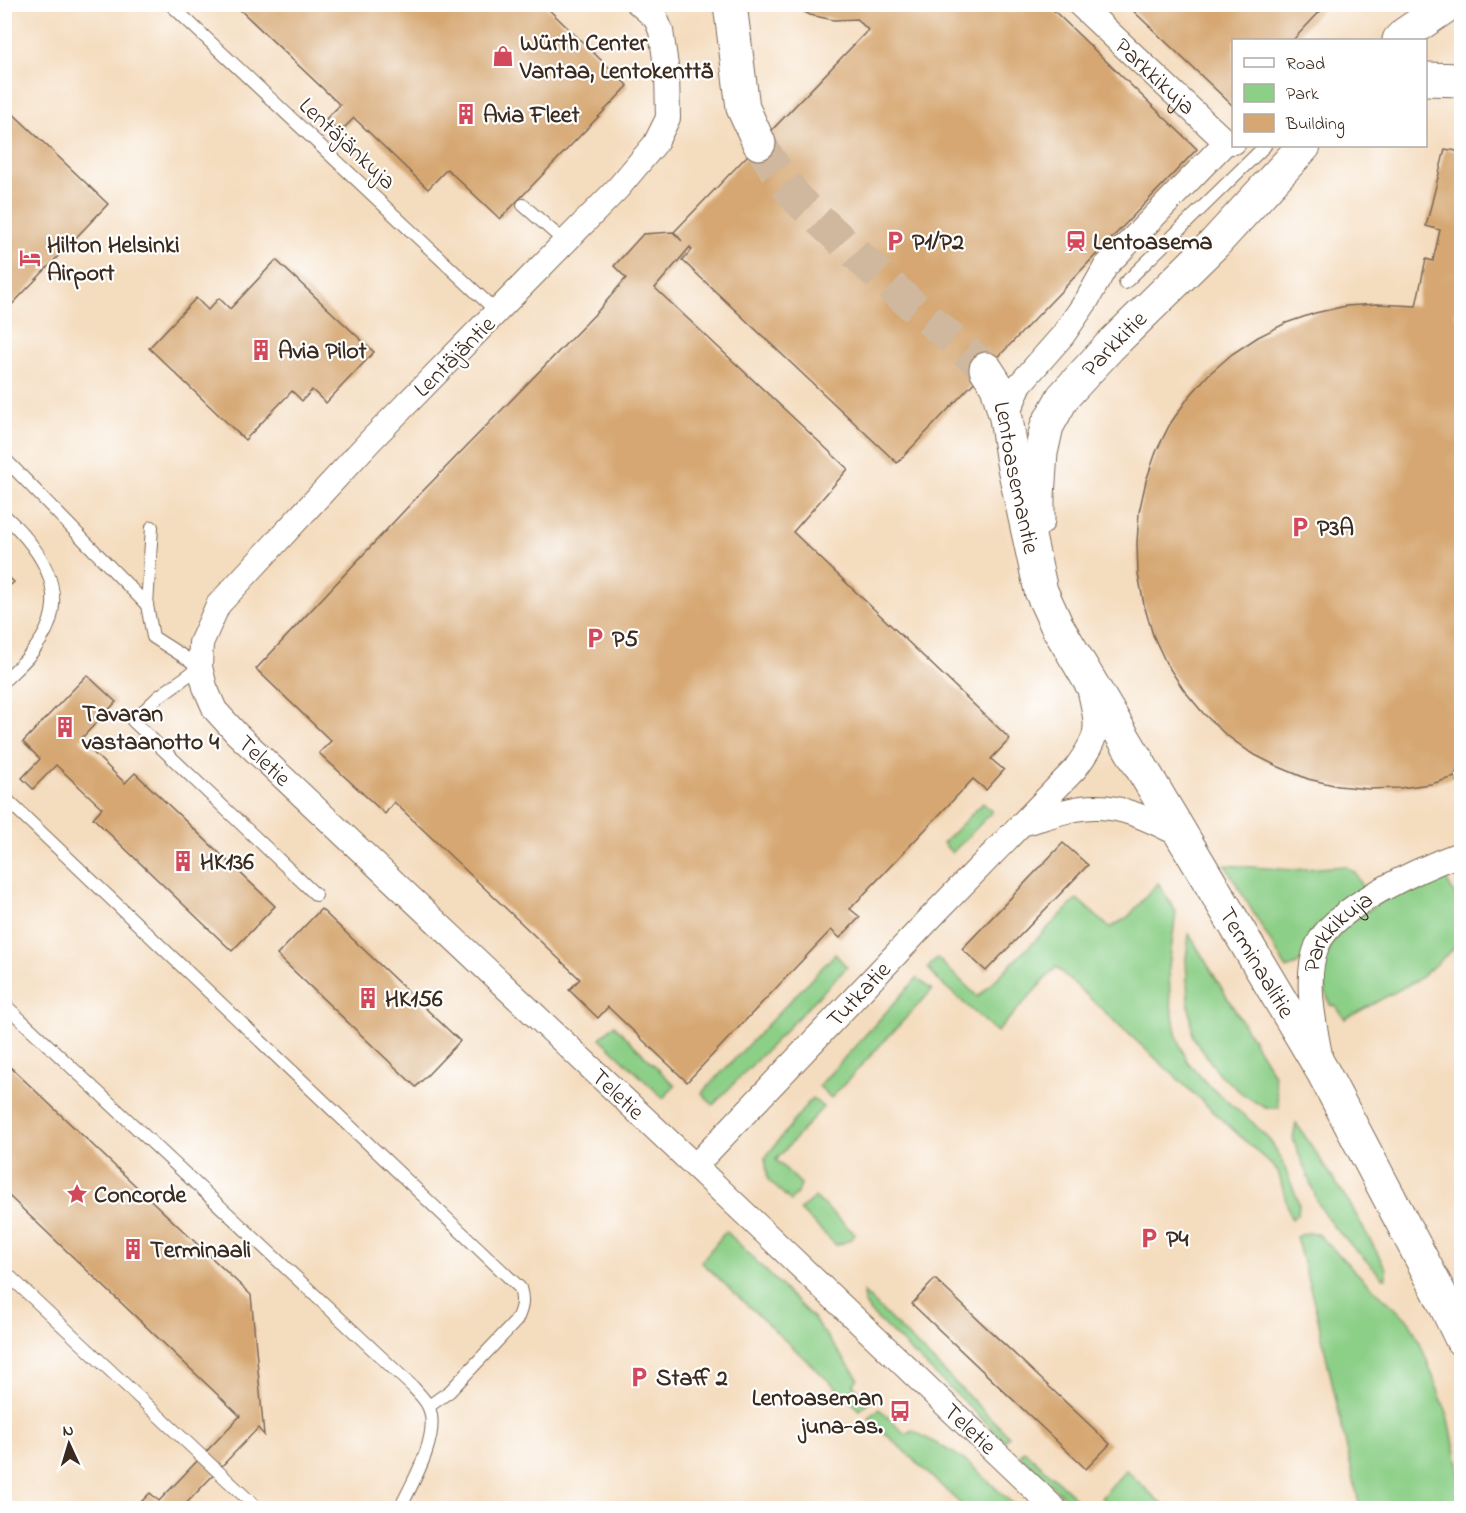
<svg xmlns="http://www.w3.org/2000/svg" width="1466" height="1513" font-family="'Indie Flower',sans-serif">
	<rect width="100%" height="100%" fill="#fff"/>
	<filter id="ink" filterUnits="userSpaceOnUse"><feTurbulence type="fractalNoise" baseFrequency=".0167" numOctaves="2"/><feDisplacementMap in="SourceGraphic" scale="12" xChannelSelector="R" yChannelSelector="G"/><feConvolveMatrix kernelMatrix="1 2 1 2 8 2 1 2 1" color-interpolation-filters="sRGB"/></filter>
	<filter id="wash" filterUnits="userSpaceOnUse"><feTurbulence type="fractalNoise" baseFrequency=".008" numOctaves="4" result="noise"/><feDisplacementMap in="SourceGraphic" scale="24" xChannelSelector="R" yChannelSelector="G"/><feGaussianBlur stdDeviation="1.35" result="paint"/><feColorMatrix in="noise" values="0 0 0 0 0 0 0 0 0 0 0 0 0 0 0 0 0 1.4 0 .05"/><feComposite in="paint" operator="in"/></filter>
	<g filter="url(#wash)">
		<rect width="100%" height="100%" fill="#f4dcbe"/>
		<!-- green -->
		<g fill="#8ccf87" stroke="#647c52" stroke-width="1.5">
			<polygon points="983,803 992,812 952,853 943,843"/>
			<polygon points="1225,865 1292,870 1345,866 1355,873 1363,887 1361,891 1302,961 1287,969"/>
			<polygon points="1441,870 1461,906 1461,942 1419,979 1345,1019 1336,1006 1330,1005 1322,981 1327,949 1347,924 1421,875"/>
			<polygon points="1158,883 1176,912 1169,966 1170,999 1177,1038 1187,1061 1208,1085 1253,1123 1271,1142 1281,1158 1299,1203 1298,1214 1291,1219 1278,1171 1056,967 997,1032 939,981 928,968 937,958 978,997 1077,899 1110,928 1128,917"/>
			<polygon points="1189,934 1274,1075 1279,1108 1265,1108 1244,1095 1219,1074 1193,1037 1188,998 1186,959"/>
			<polygon points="835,954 847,967 713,1105 702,1093"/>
			<polygon points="917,978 932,990 831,1098 819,1086"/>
			<polygon points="614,1025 675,1086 663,1098 600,1038"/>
			<polygon points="812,1098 823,1107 776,1160 801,1184 799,1191 791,1201 768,1180 765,1158"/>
			<polygon points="1296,1123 1350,1204 1386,1269 1386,1278 1383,1278 1333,1226 1319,1205 1293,1139"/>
			<path d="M815 1197 855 1234C851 1241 843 1243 836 1245L800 1210Z"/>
			<polygon points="726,1231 813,1318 858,1378 853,1385 870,1400 860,1410 701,1262"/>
			<polygon points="1306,1233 1317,1233 1363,1279 1409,1321 1419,1340 1449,1419 1459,1469 1461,1508 1360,1508 1316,1310 1296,1237"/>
			<polygon points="863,1292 1009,1436 1005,1441 870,1312 864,1303"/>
			<polygon points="879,1409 905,1434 912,1430 955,1454 971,1465 1017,1508 965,1508 869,1418"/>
			<polygon points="1024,1450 1083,1505 1084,1508 1076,1508 1020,1455"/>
			<polygon points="1126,1470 1166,1508 1112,1508 1101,1498"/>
		</g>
		<g id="blocks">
			<!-- building -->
			<g fill="#d6a772">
				<polygon points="234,4 543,4 628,86 500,219 447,169 428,189 354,118 339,133 325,120 340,105"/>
				<polygon points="790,4 1047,4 1197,149 897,463 682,260 692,250 690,247 655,288 848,469 793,532 1010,739 991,759 1004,770 986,790 973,779 850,909 860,917 840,938 831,930 687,1082 608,1007 598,1018 569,990 580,979 394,802 385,814 319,753 331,741 256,669 418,496 598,311 626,278 614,266 643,234 673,232 682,241 674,232 868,30 857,19 834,20 810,15"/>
				<polygon points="1126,4 1327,4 1293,40 1234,40 1234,103 1232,105"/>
				<polygon points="4,105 108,204 4,313"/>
				<polygon points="1445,149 1462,152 1462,287 1455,316 1462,318 1462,775 1431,784 1400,788 1369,789 1338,786 1308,779 1279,767 1251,753 1225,734 1203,713 1183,689 1166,663 1153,635 1144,605 1138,574 1137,543 1139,512 1146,481 1156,452 1170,424 1188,398 1208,375 1232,354 1258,337 1286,323 1315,313 1346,306 1377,304 1416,306 1426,259 1433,261 1440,230 1426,226"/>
				<polygon points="276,260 374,352 326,403 312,390 302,401 292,391 245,440 149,348 196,298 208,310 219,298 230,309"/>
				<polygon points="4,573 14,582 4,591"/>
				<polygon points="87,675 116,702 80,740 125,783 135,773 275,906 232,951 93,818 102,808 56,765 33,789 22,778 40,759 23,742"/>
				<polygon points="1063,843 1088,865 986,971 962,949"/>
				<polygon points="321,909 460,1041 416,1087 277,955"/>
				<polygon points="4,1061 251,1295 264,1435 258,1428 182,1508 135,1508 150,1493 159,1501 240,1416 10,1197 4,1203"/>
				<polygon points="935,1279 1110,1444 1086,1469 912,1304"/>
			</g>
		</g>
	</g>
	<g filter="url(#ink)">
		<use href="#blocks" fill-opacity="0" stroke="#7c6856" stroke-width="1.5"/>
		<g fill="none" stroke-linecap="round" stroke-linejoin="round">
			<!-- secondary-tunnel -->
			<polyline stroke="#cfb89e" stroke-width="33" stroke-dasharray="33 16" stroke-linecap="butt" points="759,143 777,172 799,201 896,291 986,369"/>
			<defs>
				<g id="lane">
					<polyline points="170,4 497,312"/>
					<polyline points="630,4 653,24"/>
					<polyline points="523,205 565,242"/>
					<polyline points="1125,283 1265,146"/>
					<polyline points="4,458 147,605"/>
					<path d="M4 515C43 551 74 597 36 647 28 659 15 670 4 681"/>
					<polyline points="152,527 147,605 153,637 200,667 158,697 133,721 316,895"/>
					<polyline points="1461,776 1462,776"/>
					<path d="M4 797 520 1288C524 1301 522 1309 516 1321L450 1391 429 1406"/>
					<path d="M4 1004 413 1387C418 1393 425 1399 428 1406 442 1433 412 1484 400 1508"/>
					<polyline points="4,1271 257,1508"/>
				</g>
				<g id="street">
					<path id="s1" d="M650 4 661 31 667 73 668 118 655 144 618 188 372 439 218 605 201 643 200 667 205 687 215 710 236 733 695 1166 1054 1508"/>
					<path id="s2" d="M1079 4 1226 142H1234"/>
					<polyline points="1006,418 1020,384 1063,335 1087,300 1106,266 1226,142"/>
					<path d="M1025 823C1048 817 1074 806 1098 807 1127 807 1155 823 1181 835"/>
					<path id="s3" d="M1320 1055C1314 1023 1304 977 1317 946 1334 906 1422 868 1462 853"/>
					<path id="s4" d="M695 1166 935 913 1075 769C1099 736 1099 731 1090 692"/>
				</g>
				<g id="secondary">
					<polyline points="730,4 743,108 759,143"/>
					<polyline points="1399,40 1405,34 1449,4"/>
					<polyline points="1426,79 1462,80"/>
					<path id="s5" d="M986 369 997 386 1006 418 1013 463 1041 591 1057 626 1323 1072 1439 1292 1462 1340"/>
					<path id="s6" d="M1038 520V496L1041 453 1047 426 1063 397 1110 346 1215 243 1304 146"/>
				</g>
			</defs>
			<!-- lane casing -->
			<use href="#lane" stroke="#7c6856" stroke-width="14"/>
			<!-- street casing -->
			<use href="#street" stroke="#7c6856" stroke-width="26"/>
			<!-- secondary casing -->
			<use href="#secondary" stroke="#7c6856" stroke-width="35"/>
			<!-- lane -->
			<use href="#lane" stroke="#fff" stroke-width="12"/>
			<!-- street -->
			<use href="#street" stroke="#fff" stroke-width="24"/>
			<!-- secondary -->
			<use href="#secondary" stroke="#fff" stroke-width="33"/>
		</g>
	</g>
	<!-- icons -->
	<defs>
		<symbol id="shop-bare" viewBox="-9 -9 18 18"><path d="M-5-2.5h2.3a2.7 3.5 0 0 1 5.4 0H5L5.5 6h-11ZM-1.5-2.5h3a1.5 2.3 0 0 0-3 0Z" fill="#d1495b" stroke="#fff" stroke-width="2.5" paint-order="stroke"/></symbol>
		<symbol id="building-bare" viewBox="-9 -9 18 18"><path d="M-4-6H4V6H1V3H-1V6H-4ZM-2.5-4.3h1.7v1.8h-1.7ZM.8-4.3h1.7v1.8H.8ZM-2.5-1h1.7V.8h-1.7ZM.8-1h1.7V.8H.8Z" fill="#d1495b" stroke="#fff" stroke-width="2.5" paint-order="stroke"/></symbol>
		<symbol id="parking-bare" viewBox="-9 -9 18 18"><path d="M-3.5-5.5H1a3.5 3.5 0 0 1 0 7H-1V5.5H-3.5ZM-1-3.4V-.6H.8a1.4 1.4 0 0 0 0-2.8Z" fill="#d1495b" stroke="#fff" stroke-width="2.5" paint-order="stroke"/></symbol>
		<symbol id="station-bare" viewBox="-9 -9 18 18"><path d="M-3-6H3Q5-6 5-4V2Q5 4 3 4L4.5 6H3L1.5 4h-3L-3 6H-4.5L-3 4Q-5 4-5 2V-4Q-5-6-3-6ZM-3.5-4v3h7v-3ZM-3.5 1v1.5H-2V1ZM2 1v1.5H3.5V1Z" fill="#d1495b" stroke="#fff" stroke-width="2.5" paint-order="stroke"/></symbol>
		<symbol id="hotel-bare" viewBox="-9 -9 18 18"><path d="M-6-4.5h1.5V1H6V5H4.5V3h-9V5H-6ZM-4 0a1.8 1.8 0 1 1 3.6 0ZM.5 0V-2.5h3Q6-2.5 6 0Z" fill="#d1495b" stroke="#fff" stroke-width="2.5" paint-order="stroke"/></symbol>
		<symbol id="sight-bare" viewBox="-9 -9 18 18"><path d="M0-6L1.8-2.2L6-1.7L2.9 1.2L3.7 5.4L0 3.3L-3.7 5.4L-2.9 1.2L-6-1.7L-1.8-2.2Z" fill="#d1495b" stroke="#fff" stroke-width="2.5" paint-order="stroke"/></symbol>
		<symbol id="bus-bare" viewBox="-9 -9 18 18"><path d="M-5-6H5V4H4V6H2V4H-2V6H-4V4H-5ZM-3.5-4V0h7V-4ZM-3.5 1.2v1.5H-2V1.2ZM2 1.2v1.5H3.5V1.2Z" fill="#d1495b" stroke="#fff" stroke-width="2.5" paint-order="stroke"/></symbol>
	</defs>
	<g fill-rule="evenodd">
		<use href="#shop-bare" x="488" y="41" width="30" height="30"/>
		<use href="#building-bare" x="451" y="99" width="30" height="30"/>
		<use href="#parking-bare" x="880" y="226" width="30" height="30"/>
		<use href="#station-bare" x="1061" y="226" width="30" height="30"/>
		<use href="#hotel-bare" x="15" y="243" width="30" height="30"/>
		<use href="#building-bare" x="246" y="335" width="30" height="30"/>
		<use href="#parking-bare" x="1285" y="512" width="30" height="30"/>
		<use href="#parking-bare" x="580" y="623" width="30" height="30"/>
		<use href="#building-bare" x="50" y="712" width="30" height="30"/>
		<use href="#building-bare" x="168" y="846" width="30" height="30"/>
		<use href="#building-bare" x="353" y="983" width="30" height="30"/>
		<use href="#sight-bare" x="62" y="1179" width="30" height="30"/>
		<use href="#parking-bare" x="1134" y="1223" width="30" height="30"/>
		<use href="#building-bare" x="118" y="1234" width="30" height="30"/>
		<use href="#parking-bare" x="624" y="1362" width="30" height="30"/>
		<use href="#bus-bare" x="885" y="1396" width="30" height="30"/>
	</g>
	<g text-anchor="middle" stroke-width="4.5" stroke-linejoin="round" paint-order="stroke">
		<!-- poi labels -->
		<g font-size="24" font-weight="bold" fill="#3b2a1e" stroke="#fff" text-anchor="start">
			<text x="520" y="50">Würth Center<tspan x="520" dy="28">Vantaa, Lentokenttä</tspan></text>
			<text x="483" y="122">Avia Fleet</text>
			<text x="912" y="249">P1/P2</text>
			<text x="1093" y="249">Lentoasema</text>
			<text x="47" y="252">Hilton Helsinki<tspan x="47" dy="28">Airport</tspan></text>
			<text x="278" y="358">Avia Pilot</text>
			<text x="1317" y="535">P3A</text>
			<text x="612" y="646">P5</text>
			<text x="82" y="721">Tavaran<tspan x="82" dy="28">vastaanotto 4</tspan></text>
			<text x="200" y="869">HK136</text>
			<text x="385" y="1006">HK156</text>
			<text x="94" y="1202">Concorde</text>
			<text x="1166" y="1246">P4</text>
			<text x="150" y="1257">Terminaali</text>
			<text x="656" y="1385">Staff 2</text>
			<text x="883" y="1405" text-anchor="end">Lentoaseman<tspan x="883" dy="28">juna-as.</tspan></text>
		</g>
		<!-- street labels -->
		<g font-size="24" fill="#3b2a1e" stroke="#fff">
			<text dy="8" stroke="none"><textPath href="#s2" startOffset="105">Parkkikuja</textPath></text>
			<text transform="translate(348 143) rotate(43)" y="8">Lentäjänkuja</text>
			<text dy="8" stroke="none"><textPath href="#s6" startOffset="202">Parkkitie</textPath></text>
			<text transform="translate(454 356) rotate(-45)" y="8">Lentäjäntie</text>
			<text dy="8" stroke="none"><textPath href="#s5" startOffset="114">Lentoasemantie</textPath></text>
			<text dy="8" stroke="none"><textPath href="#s1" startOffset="963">Teletie</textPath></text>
			<text dy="8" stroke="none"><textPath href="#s3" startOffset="134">Parkkikuja</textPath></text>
			<text dy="8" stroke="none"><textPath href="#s5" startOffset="660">Terminaalitie</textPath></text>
			<text dy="8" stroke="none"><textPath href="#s4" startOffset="237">Tutkatie</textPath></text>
			<text dy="8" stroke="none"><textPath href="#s1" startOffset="1449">Teletie</textPath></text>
			<text dy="8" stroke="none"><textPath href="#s1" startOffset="1935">Teletie</textPath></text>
		</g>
	</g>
	<!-- margin -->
	<rect width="1466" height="1513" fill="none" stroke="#fff" stroke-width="24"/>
	<!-- legend -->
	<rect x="1232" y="39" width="195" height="108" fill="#ffffff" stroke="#b1aaa5" stroke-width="1.5"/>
	<rect x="1244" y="58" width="30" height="9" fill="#ffffff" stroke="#b1aaa5" stroke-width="1.5"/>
	<text x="1286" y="69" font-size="18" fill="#3b2a1e">Road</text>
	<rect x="1244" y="84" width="30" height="18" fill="#8ccf87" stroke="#b1aaa5" stroke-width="1.5"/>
	<text x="1286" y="99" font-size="18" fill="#3b2a1e">Park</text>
	<rect x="1244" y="114" width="30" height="18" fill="#d6a772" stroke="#b1aaa5" stroke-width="1.5"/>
	<text x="1286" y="129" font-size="18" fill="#3b2a1e">Building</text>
	<!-- north arrow -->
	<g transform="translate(69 1444) rotate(356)" stroke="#ffffff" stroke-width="4.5" paint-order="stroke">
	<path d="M0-4.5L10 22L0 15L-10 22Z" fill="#3b2a1e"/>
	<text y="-9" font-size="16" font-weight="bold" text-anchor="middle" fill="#3b2a1e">N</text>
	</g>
</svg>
